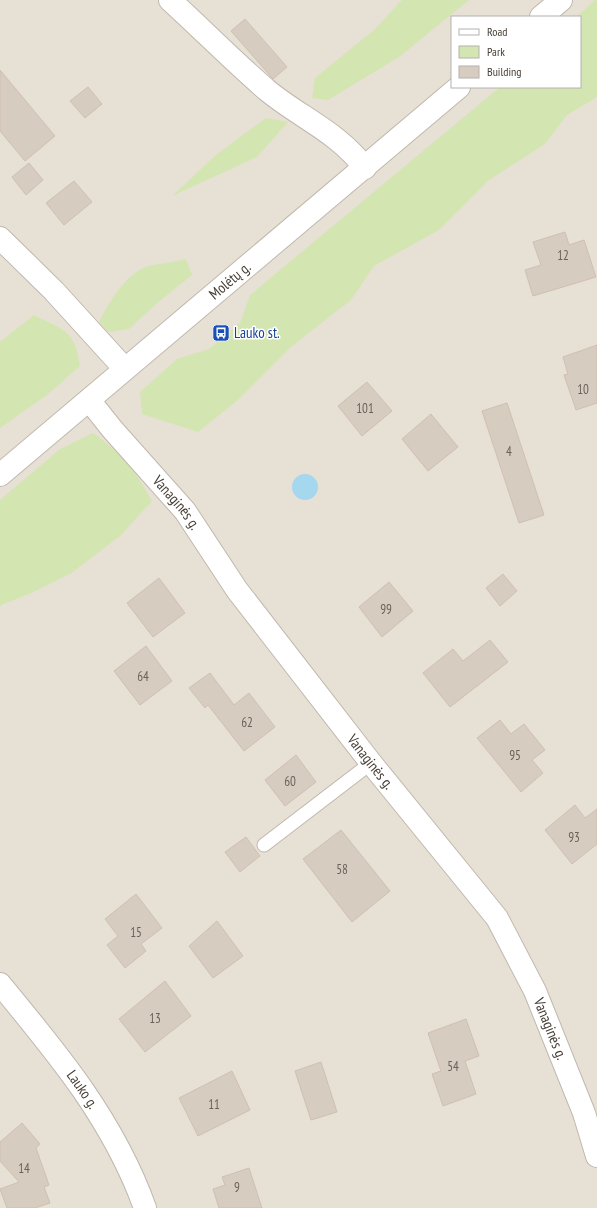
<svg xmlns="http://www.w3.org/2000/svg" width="597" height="1208" font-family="'PT Sans Narrow',sans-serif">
	<rect width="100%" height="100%" fill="#f3eee7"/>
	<!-- residential -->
	<path fill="#e7e0d5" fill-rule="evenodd" d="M0 0H597V1208H0ZM452 17H580V87H452Z"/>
	<!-- green -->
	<g fill="#d3e6b1">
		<polygon points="402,0 469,0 399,57 328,100 312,98 315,78 374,30"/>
		<polygon points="595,0 597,0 597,97 567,115 545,144 489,180 439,230 374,266 351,300 292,346 238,400 198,432 142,414 140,392 177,359 209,349 240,323 250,295 500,87 580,87 580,17 576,17"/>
		<polygon points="266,118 288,122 257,157 172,196 217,154"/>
		<path d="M186 259 192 275 157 303 129 329 108 332 99 322C109 302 128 269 153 265 164 263 174 262 186 259Z"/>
		<path d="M34 315C64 330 75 330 80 366L47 395 0 428V342Z"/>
		<path d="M93 433C124 455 134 469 152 501L120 536 70 574 29 594 1 605 0 608V500L60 449Z"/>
	</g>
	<!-- water -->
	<circle fill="#a5d7ee" cx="305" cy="487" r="13"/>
	<!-- building -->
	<g fill="#d7ccc0" stroke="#cfc0b0">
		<polygon points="245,19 287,67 273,79 231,31"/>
		<polygon points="0,70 55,136 25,161 0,131"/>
		<polygon points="88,87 102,104 85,118 70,101"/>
		<polygon points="29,163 43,180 26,195 12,177"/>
		<polygon points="74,181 92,202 64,225 46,203"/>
		<polygon points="565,232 569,245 584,240 596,277 533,296 525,270 541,265 533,242"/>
		<polygon points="597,345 597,403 576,410 564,375 568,374 563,357"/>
		<polygon points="367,382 392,411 362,436 338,406"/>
		<polygon points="507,403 544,515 519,523 482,411"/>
		<polygon points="431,414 458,447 428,471 402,439"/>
		<polygon points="503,574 517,591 500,606 486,588"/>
		<polygon points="159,578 185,613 153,637 127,603"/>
		<polygon points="389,582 413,611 382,637 359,607"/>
		<polygon points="490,640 508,662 450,707 423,673 453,649 463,661"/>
		<polygon points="146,646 172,681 140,705 114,671"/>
		<polygon points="210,673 234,705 249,693 275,727 244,751 208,705 205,708 189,688"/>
		<polygon points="500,720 511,734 524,724 545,750 532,760 543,773 521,792 477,738"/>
		<polygon points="296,755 316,782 285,806 265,780"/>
		<polygon points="575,805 585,818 597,809 597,844 572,864 545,830"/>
		<polygon points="341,830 390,891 352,922 303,859"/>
		<polygon points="246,837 260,856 240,872 225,852"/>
		<polygon points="136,894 162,928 141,944 146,951 125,968 107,945 118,936 105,919"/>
		<polygon points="217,921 243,956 213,978 189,946"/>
		<polygon points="165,981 191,1016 145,1052 119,1019"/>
		<polygon points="466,1019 479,1056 465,1061 476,1094 443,1106 432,1074 441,1071 428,1033"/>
		<polygon points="321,1062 337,1112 311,1120 295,1071"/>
		<polygon points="232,1071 250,1110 198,1136 179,1098"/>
		<polygon points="22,1123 40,1144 36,1148 49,1185 44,1187 50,1203 35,1208 7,1208 0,1189 19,1182 0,1161 0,1142"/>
		<polygon points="249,1168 262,1208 219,1208 213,1189 225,1185 222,1177"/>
	</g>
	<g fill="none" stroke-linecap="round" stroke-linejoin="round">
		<defs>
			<polyline id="service" points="264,845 371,763"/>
			<g id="minor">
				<path d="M170 0C203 30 234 62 268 91 301 118 338 132 365 168"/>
				<polyline points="541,17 561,0"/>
				<polyline points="0,238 54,291 124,368"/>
				<path id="s1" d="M89 400 112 429 185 511 237 590 371 763 497 918 535 991 584 1113 597 1156"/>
				<path id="s2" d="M0 475 459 87"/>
				<path id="s3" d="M0 984C58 1054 114 1121 145 1208"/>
			</g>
		</defs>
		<!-- service casing -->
		<use href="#service" stroke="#c1b8ad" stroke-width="15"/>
		<!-- minor casing -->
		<use href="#minor" stroke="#c1b8ad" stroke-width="24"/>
		<!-- service -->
		<use href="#service" stroke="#fff" stroke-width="13"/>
		<!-- minor -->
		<use href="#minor" stroke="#fff" stroke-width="22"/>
	</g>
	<!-- icons -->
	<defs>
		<symbol id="bus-square" viewBox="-11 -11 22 22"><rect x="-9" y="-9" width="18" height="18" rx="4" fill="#1a4fb4" stroke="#fff"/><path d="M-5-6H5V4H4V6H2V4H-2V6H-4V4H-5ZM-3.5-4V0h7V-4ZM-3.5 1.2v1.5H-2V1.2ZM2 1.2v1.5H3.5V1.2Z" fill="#fff"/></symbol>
	</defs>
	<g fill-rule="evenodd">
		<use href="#bus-square" x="211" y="323" width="20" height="20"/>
	</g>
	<g text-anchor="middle" stroke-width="3" stroke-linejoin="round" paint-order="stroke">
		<!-- number labels -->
		<g font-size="13" fill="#6a6258">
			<text x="563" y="260">12</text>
			<text x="583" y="394">10</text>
			<text x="365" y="413">101</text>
			<text x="509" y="456">4</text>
			<text x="386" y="614">99</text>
			<text x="143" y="681">64</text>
			<text x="247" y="727">62</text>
			<text x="515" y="760">95</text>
			<text x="290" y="786">60</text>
			<text x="574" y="842">93</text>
			<text x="342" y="874">58</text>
			<text x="136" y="937">15</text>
			<text x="155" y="1023">13</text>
			<text x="453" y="1071">54</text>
			<text x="214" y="1109">11</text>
			<text x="24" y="1173">14</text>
			<text x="237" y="1192">9</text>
		</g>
		<!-- street labels -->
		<g font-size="15" fill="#463e36" stroke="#fff">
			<text dy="5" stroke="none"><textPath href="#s2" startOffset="301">Molėtų g.</textPath></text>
			<text dy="5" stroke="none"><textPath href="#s1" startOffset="135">Vanaginės g.</textPath></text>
			<text dy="5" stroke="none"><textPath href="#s1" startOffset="459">Vanaginės g.</textPath></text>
			<text dy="5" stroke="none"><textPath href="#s1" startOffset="783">Vanaginės g.</textPath></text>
			<text dy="5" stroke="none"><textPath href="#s3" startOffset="134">Lauko g.</textPath></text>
		</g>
		<!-- transit labels -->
		<g font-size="15" fill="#164399" stroke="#fff" text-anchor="start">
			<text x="234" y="338">Lauko st.</text>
		</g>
	</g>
	<!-- legend -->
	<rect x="451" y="16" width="130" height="72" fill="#ffffff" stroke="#b5b2af"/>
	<rect x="459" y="29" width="20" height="6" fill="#ffffff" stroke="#b5b2af"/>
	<text x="487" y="36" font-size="12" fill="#463e36">Road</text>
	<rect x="459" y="46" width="20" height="12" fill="#d3e6b1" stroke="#b5b2af"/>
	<text x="487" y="56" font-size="12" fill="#463e36">Park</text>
	<rect x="459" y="66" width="20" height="12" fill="#d7ccc0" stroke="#b5b2af"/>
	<text x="487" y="76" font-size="12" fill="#463e36">Building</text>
</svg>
